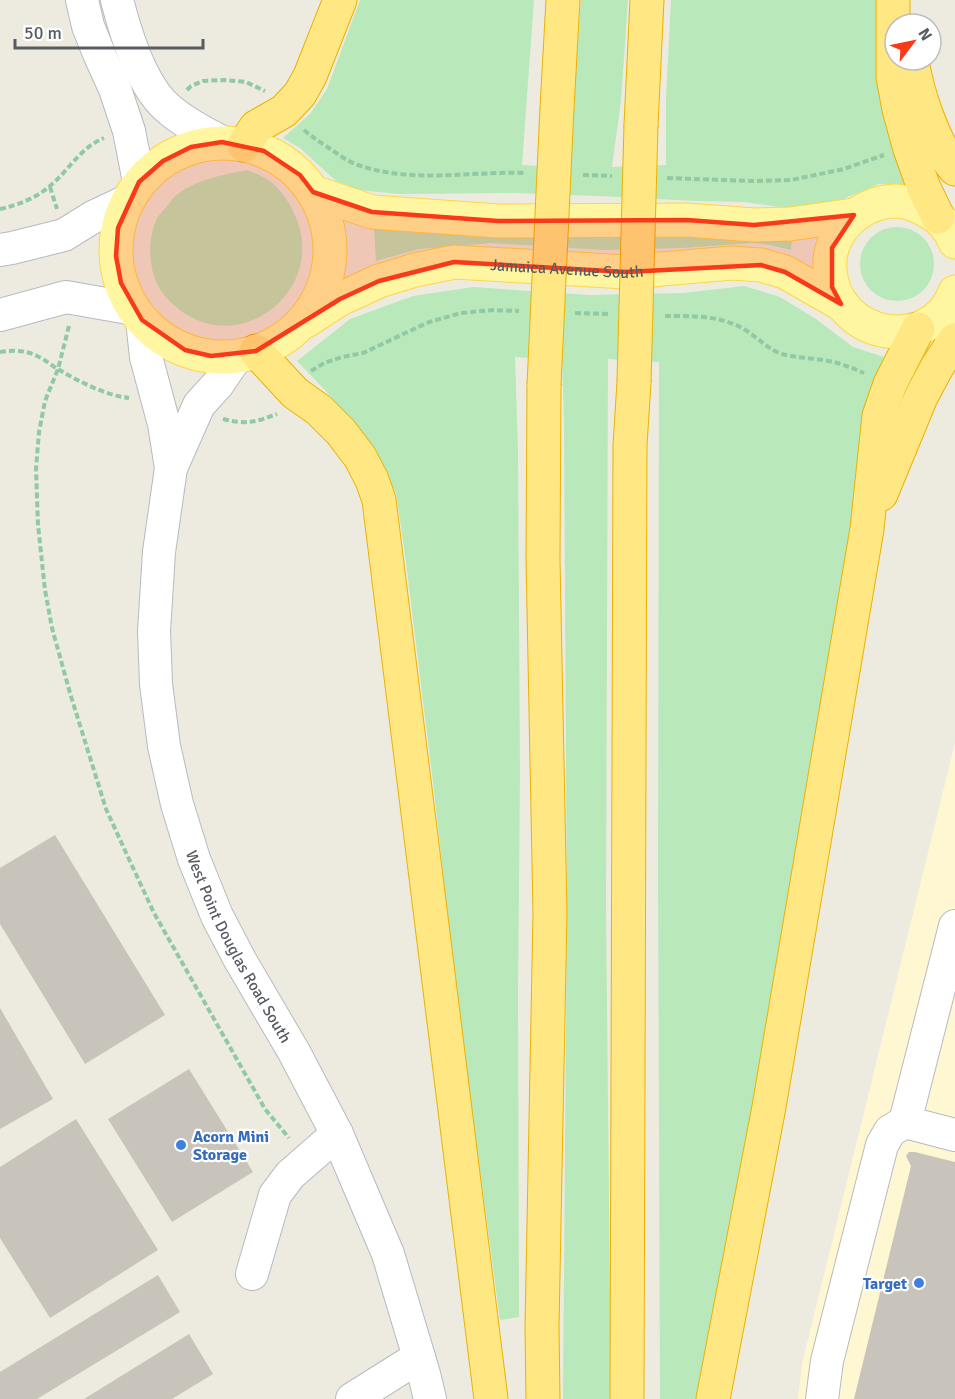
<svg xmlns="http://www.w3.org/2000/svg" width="955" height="1399" font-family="Signika,sans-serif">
	<rect width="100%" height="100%" fill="#edebdf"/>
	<!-- commercial -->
	<polygon fill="#fff7d2" points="955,743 955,1399 798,1399 802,1364"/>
	<!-- green -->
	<g fill="#b9e8bb">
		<polygon points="360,0 534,0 522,165 571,168 574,97 581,0 628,0 621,101 612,167 666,165 666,98 671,0 882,0 908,185 879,184 843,199 794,209 744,202 696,201 598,196 514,193 398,194 359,190 336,181 300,148 283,138 310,114 327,89"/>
		<path d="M247 170C253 173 261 175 267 179 278 186 288 200 293 211 334 292 229 370 165 296 148 276 146 242 157 218 160 213 165 209 169 204 171 201 174 196 178 194 197 179 224 175 247 170Z"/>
		<circle cx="897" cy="264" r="37"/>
		<polygon points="374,228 792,238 791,250 770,245 752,243 682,248 604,250 491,243 419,249 376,261"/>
		<polygon points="744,286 780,297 816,319 853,347 884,357 875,403 794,881 697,1399 660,1399 658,870 659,362 608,359 606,905 611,1399 563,1399 567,910 564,422 562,360 515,357 518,451 520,774 518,992 519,1317 500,1320 456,990 433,782 405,554 396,493 359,429 324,389 297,361 350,319 413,296 473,287 590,295 684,293"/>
	</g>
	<!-- building -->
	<g fill="#c8c4bc">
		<polygon points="55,835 165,1015 85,1064 0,924 0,868"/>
		<polygon points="0,1008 53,1099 0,1129"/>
		<polygon points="189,1069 253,1172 172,1222 108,1119"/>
		<polygon points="76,1119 158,1250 50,1318 0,1238 0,1167"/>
		<polygon points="909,1152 915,1152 955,1162 955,1399 854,1399 911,1166 906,1156"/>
		<polygon points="158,1275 180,1312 37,1399 0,1399 0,1372"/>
		<polygon points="189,1334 213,1374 172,1399 84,1399"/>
	</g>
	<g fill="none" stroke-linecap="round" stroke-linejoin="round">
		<defs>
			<g id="minor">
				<polyline points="82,0 88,26 100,56 115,89 129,131 139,182"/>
				<path d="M117 0C126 35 142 89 171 111 187 124 204 133 222 142"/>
				<polyline points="0,250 12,248 64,235 93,217 127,201"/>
				<polyline points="0,315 66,297 134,309"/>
				<polyline points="142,320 146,357 164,424 171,468"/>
				<path id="s1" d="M237 356 218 384 199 405 171 468 159 552 154 631 156 684 164 746 177 804 194 859 217 916 240 960 294 1052 337 1134 388 1254 424 1374 430 1399"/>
				<polyline points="955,926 905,1122 955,1135"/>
				<polyline points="252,1274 275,1195 290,1175 337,1134"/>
				<polyline points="352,1399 419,1357"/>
				<polyline points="822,1399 827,1361 882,1145 890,1131 905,1122"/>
			</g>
			<g id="major">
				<circle cx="223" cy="250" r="107"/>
				<polyline points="313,192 372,212 498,221 687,220 754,225 790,224 854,215"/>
				<path d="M955 242C950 229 942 219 929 212 919 206 907 201 895 201 860 202 827 232 830 269 834 339 931 356 955 292"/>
				<path id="s2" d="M306 321 340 299 379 281 415 270 454 262 626 272 732 263 761 265 785 272 841 304"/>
			</g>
			<g id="highway">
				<polyline points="893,0 893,77 899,109 910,149 924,188 938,217"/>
				<path d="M912 60C917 93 934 144 955 169"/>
				<polyline points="557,108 563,0"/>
				<polyline points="641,125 647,0"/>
				<polyline points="244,145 256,127 284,111 300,94 310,76 340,0"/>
				<polyline points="256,351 295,393 319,410 341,432 360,457 372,480 379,500 491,1399"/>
				<polyline points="881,494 921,397 937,367 955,340"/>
				<polyline points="543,1399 542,1327 550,913 543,559 544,385"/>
				<polyline points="627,1399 630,445 634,382"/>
				<polyline points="713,1399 769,1107 867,529 879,416 890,384 918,329"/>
			</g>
		</defs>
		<!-- minor casing -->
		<use href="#minor" stroke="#b7bac0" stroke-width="34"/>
		<!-- major casing -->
		<use href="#major" stroke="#fed647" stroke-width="35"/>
		<!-- highway casing -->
		<use href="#highway" stroke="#ecb100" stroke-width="35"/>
		<!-- path -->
		<g stroke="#91c9a4" stroke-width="4" stroke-dasharray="6 3" stroke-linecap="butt">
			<polyline points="187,90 191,86 203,81 224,80 246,82 265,91"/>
			<path d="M304 130C311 136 318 141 326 146 336 153 347 161 358 165 412 184 470 171 525 173"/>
			<polyline points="583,175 612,176"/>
			<polyline points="667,178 753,181 791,180 844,169 884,155"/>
			<polyline points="50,187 57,209"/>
			<path d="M0 209C18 205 37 198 51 185 69 170 81 147 104 138"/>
			<polyline points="575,313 609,314"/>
			<path d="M665 316C692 316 723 315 747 331 759 339 768 349 782 354 797 358 813 358 828 361 841 363 852 368 864 373"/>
			<polyline points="69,326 58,369 45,401 39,432 36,469 38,525 45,590 52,628 70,693 106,809 128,857 154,913 265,1109 289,1138"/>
			<path d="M0 352C12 350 26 350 37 356 44 359 50 364 56 368 78 381 104 395 129 398"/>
			<polyline points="311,371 324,363 342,357 363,353 429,322 461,313 493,310 519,311"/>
			<path d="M223 419C246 425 256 422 277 414"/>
		</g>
		<!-- minor -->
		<use href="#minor" stroke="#fff" stroke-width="32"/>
		<!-- major -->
		<use href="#major" stroke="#fff6a2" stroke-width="33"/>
		<!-- highway -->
		<use href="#highway" stroke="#ffe784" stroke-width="33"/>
		<defs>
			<g id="highway-bridge">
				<polyline points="634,382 641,125"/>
				<polyline points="544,385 557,108"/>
			</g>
		</defs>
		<!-- highway-bridge casing -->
		<use href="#highway-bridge" stroke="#ecb100" stroke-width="35" stroke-linecap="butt"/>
		<!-- highway-bridge -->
		<use href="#highway-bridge" stroke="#ffe784" stroke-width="33"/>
	</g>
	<!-- marked area -->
	<path fill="#f8391a" fill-opacity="0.2" stroke="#f8391a" stroke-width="4.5" stroke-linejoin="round" d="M222 142 264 151 300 175 313 192 372 212 498 221 687 220 754 225 854 215 832 248V287L841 304 785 272 761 265 626 272 454 262 379 281 340 299 256 351 211 356 185 350 142 320 121 283 116 256 118 228 139 182 163 161 191 147Z"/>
	<!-- markers -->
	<g fill="#3f7fe0" stroke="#fff" stroke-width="2">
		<circle cx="181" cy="1145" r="6"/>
		<circle cx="919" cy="1283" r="6"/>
	</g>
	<g text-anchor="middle" stroke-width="4.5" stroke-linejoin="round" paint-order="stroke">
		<!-- street labels -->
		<g font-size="16" fill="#585c62" stroke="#fff">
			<text dy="6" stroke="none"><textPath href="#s2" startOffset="274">Jamaica Avenue South</textPath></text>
			<text dy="6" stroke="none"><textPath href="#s1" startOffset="626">West Point Douglas Road South</textPath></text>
		</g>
		<!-- shop labels -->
		<g font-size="16" font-weight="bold" fill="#366cbe" stroke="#fff" text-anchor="start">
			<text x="193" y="1142">Acorn Mini<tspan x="193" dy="18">Storage</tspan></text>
			<text x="907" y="1289" text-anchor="end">Target</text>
		</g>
	</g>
	<!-- north arrow -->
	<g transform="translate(913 42) rotate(58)"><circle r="28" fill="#ffffff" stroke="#bcbec0" stroke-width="1.5"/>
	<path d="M0-4.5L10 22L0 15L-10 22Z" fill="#f8391a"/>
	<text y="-9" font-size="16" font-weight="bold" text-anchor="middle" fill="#585c62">N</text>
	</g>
	<!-- scale -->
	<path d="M15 39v9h188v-9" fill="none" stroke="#585c62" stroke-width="3"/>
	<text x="24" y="39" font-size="18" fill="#585c62" stroke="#ffffff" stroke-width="4.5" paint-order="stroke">50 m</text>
</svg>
